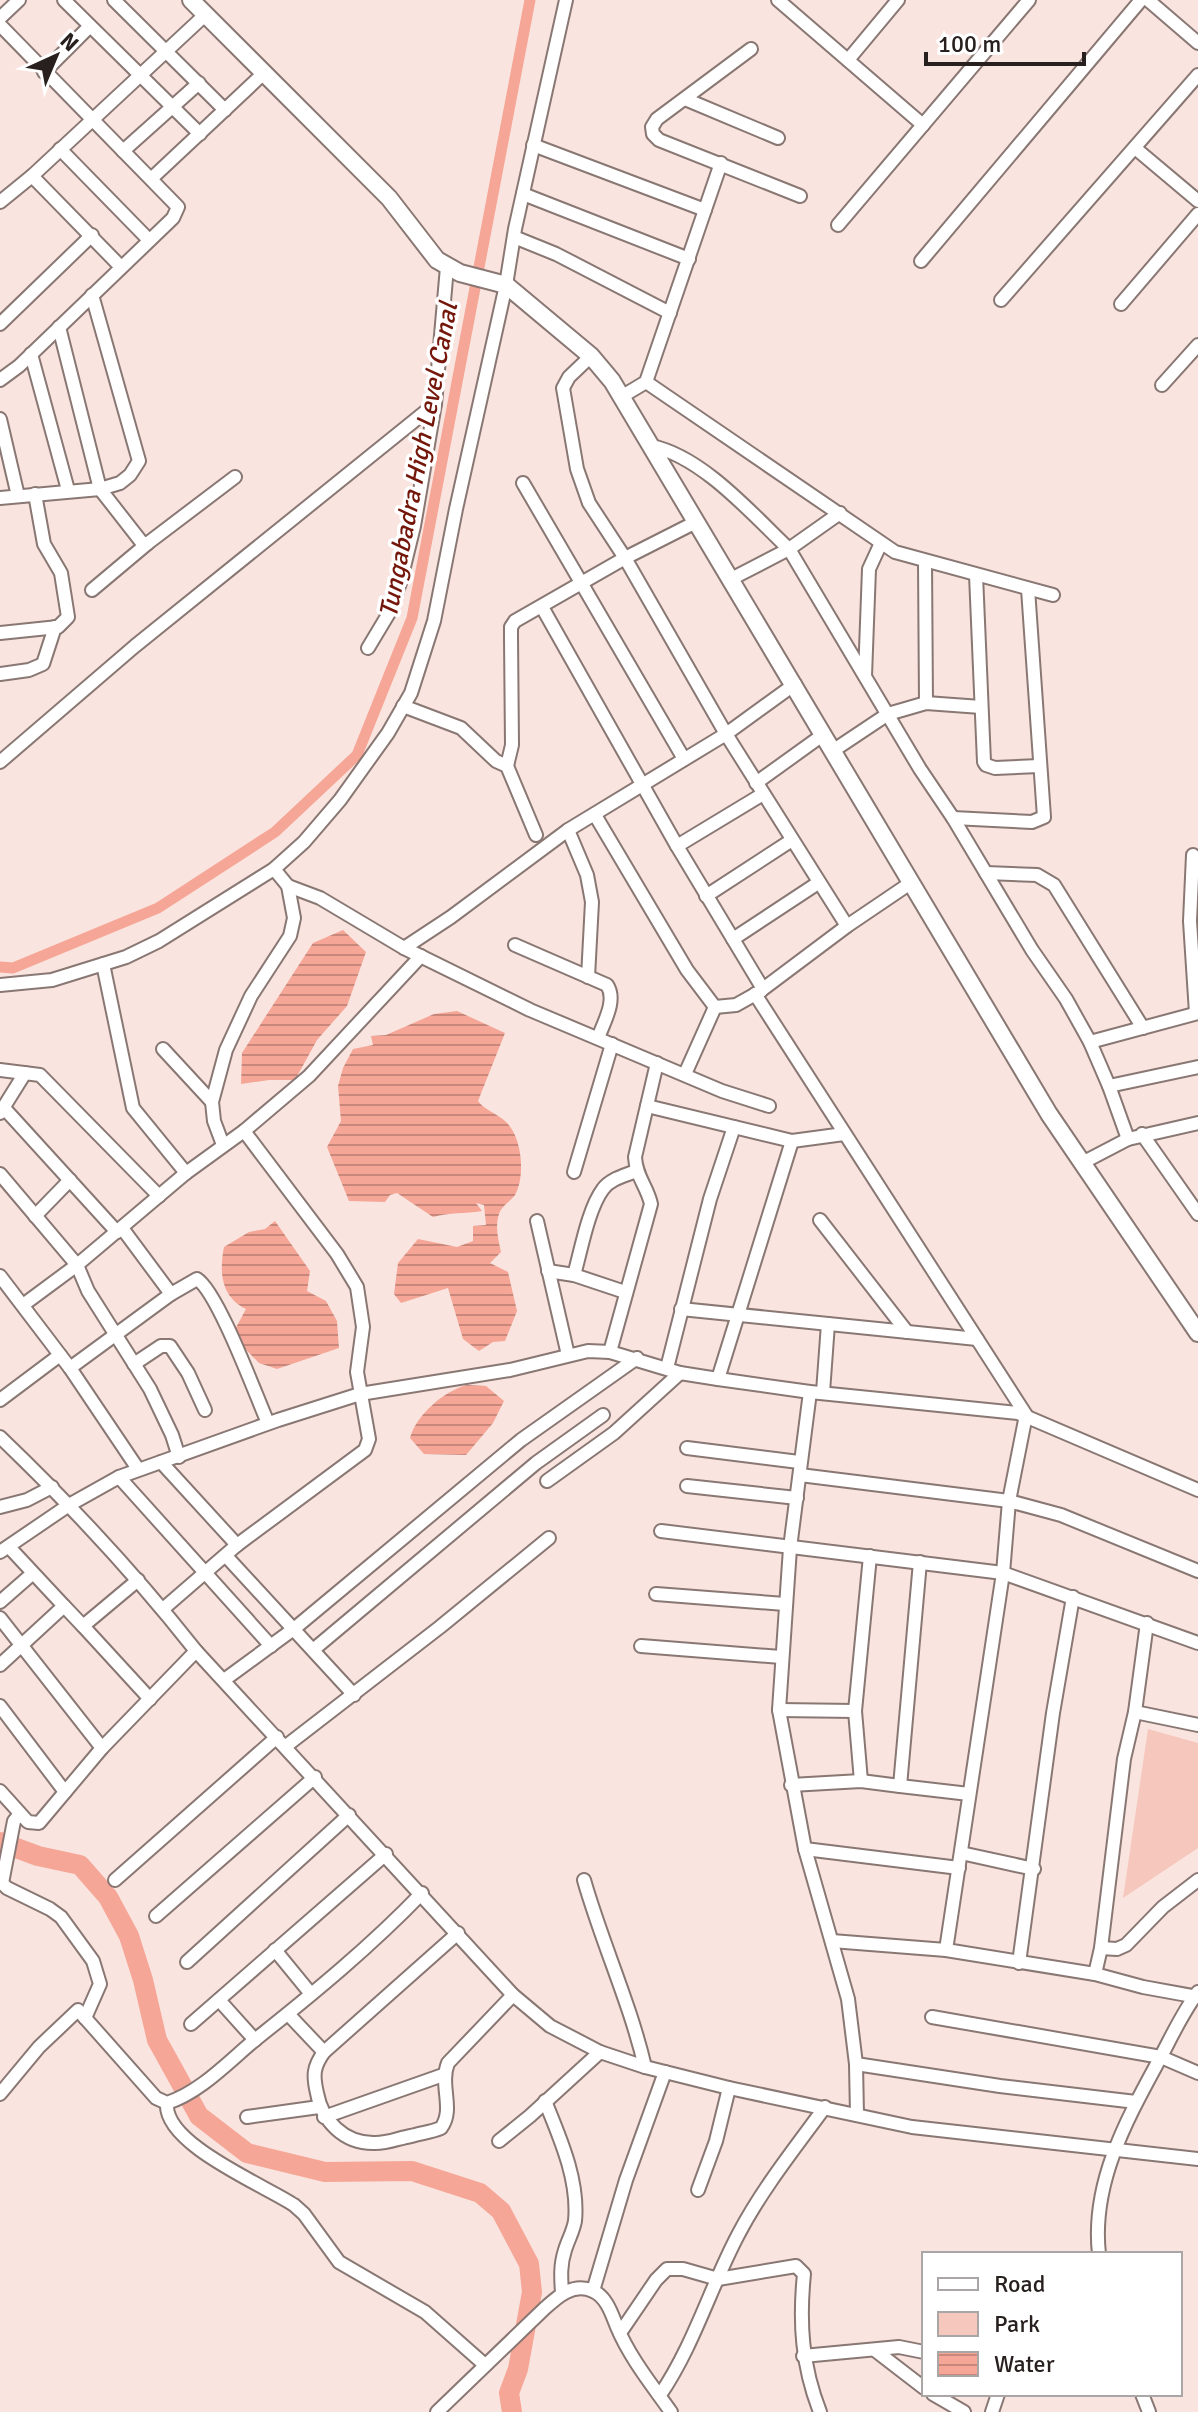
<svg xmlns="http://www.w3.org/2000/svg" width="1198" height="2412" font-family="Signika,sans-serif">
	<defs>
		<pattern id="water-rules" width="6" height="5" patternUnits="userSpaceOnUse" patternTransform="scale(2)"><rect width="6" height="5" fill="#f6a696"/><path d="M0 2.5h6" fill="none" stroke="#c7877a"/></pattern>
	</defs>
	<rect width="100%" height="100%" fill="#f9e4df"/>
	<!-- green -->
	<polygon fill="#f6c7bd" points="1148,1729 1198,1743 1198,1848 1123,1898"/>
	<!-- water -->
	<g fill="url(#water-rules)">
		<polygon points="343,930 366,952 347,1006 317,1040 295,1080 269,1080 241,1084 242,1053 313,943"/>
		<path d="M457 1011 505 1033 478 1101C487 1113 502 1114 511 1128 522 1144 525 1177 515 1195 510 1202 502 1205 499 1214 495 1227 498 1238 501 1252L490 1263 508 1272 517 1311 505 1341 493 1342 479 1351 463 1339 448 1288 401 1303 394 1294 398 1263 418 1239 457 1247 473 1241V1226L486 1225 484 1205 476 1203 482 1211C464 1214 450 1212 433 1217L397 1193 390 1195 385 1202 349 1201 327 1147 341 1121 338 1086 343 1068 353 1049 373 1045 371 1036 386 1035 434 1014Z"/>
		<path d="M275 1221 310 1271 307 1291 326 1301 337 1321 339 1348 277 1369 259 1363 232 1335 246 1309C221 1297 219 1272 224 1247L249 1232 265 1229Z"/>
		<path d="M467 1385 486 1386 504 1401 493 1423 466 1455 424 1454 410 1438C416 1415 444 1391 467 1385Z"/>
	</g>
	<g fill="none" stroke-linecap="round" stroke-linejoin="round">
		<!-- canal -->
		<polyline stroke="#f6a696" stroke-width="11" points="0,967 13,968 158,908 275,832 357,755 412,618 530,0"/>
		<!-- river -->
		<polyline stroke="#f6a696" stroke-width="20" points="0,1842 38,1856 80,1865 108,1897 129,1936 143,1980 157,2040 199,2116 247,2153 325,2172 412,2171 480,2193 501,2211 529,2264 532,2292 518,2369 509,2393 512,2412"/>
		<defs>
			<g id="minor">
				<polyline points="64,0 200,134"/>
				<polyline points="114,0 225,110"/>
				<polyline points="778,0 923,125"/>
				<polyline points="1148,0 1198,43"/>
				<polyline points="0,18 19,0"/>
				<polyline points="0,25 178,207 173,218 19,366 0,380"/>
				<polyline points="751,49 657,119 652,127 653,134 659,140 800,196"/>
				<polyline points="848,60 898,0"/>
				<polyline points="44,72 90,26"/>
				<polyline points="685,99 778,138"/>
				<polyline points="533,145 705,210"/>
				<polyline points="1135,148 1198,201"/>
				<polyline points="60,149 149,240"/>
				<polyline points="123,151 199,83"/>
				<polyline points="32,176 121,267"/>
				<polyline points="151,179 265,72"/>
				<polyline points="523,194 689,259"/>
				<polyline points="0,202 32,176 205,15"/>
				<polyline points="838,225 1029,0"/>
				<polyline points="514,237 556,254 670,313"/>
				<polyline points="921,261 1141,0"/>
				<polyline points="1001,300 1198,75"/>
				<polyline points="1121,304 1198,214"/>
				<polyline points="0,324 92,235"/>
				<polyline points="59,327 100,489 143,544 148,543"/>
				<polyline points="31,354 68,490"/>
				<polyline points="591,356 569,377 563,388 577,469 589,503 625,558 726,734 847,926"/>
				<polyline points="646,382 895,552 1053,595"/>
				<polyline points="1162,385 1198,345"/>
				<polyline points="621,397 646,382 721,163"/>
				<polyline points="0,419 18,496"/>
				<path d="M651 446C702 456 752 514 789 549L731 579"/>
				<polyline points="523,483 684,759"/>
				<polyline points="0,498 100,489 120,483 130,475 139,461 92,295"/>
				<polyline points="840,513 789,549 920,769 953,818 1032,950 1066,999 1090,1042 1109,1086 1128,1139"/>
				<polyline points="925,562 926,703"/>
				<polyline points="976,575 984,762 986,765 995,768 1039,766"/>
				<polyline points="92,590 148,543 235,477"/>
				<polyline points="542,607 677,846 763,989 847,926 912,882"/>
				<polyline points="0,633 58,627 68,617 61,573 44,544 35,494"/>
				<polyline points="368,648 389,613 400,583 414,526 435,404 447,267"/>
				<polyline points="0,674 29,670 43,664 55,627"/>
				<polyline points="865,676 869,569 881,543"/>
				<polyline points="403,706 461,728 496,761 507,766 536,835"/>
				<polyline points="834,750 888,714 926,703 981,707"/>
				<polyline points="0,762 135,646 435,404"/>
				<polyline points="507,766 512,745 511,637 511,627 515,621 625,558 696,522"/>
				<polyline points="756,783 824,734"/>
				<polyline points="595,815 687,970 715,1007 736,1005 761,991"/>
				<polyline points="953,818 1032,822 1044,817 1028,589"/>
				<polyline points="568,830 587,875 592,902 588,977"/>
				<polyline points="677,846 763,794"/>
				<polyline points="1193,855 1190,921 1196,1013"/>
				<polyline points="986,873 1037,875 1054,885 1143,1028"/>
				<polyline points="288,886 320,898 404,948 530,1010 722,1091 769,1106"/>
				<polyline points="706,896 792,840"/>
				<polyline points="733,939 818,883"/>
				<path d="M515 945 607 985C617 1000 604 1022 598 1038"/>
				<polyline points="404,948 451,917 568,830 726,734 795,684"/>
				<polyline points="103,964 133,1108 186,1173"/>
				<polyline points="0,985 52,980 126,957 159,941 274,869 304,842 340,800 388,733 411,693 434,621 456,509 506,285 515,229 566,0"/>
				<polyline points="755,994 1026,1415 1009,1501 1003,1573 946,1950"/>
				<polyline points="1090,1042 1198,1013"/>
				<polyline points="163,1049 212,1102"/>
				<polyline points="0,1070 40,1075 159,1196"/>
				<polyline points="685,1074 715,1007"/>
				<polyline points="1109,1086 1198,1067"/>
				<polyline points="647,1106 792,1141 844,1134"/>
				<polyline points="4,1108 117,1232"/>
				<polyline points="0,1113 25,1073"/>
				<polyline points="1142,1134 1198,1214"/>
				<polyline points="223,1145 214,1121 212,1102 226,1050 251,996 290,936 294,918 288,886 274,869"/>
				<polyline points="1082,1163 1128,1139 1198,1123"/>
				<polyline points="574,1172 612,1044"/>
				<polyline points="0,1174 77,1265 88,1291 150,1389 172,1435 179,1457"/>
				<polyline points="35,1216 70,1180"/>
				<polyline points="820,1220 907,1332"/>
				<polyline points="537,1221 568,1355"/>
				<polyline points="122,1228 171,1294"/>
				<polyline points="548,1271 574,1275 625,1292"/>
				<path d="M574 1275C581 1251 588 1209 603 1189 610 1179 624 1176 636 1171"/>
				<polyline points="0,1276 70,1368 138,1469"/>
				<polyline points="23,1305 77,1265 186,1173 244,1131 309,1076 421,956"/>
				<polyline points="681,1309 977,1339"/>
				<path d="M610 1352 651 1204C647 1186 636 1177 635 1157L657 1063"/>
				<polyline points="134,1364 161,1346 170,1346 188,1373 205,1410"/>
				<path d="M70 1368 171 1294 197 1279C218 1292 256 1396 268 1423"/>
				<polyline points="667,1368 710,1199 734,1127"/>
				<polyline points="718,1379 792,1141"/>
				<polyline points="810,1392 790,1548 779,1710 805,1849 848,1999 856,2064 857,2115"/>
				<polyline points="823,1392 828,1324"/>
				<polyline points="0,1400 60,1355"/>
				<path d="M0 1437C70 1504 136 1575 196 1651L513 1995 550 2026 600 2052 645 2067 729 2088 912 2127 1198 2159"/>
				<polyline points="687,1448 799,1462"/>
				<polyline points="161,1462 237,1545"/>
				<polyline points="800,1475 1009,1501 1061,1515 1198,1571"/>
				<polyline points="119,1477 271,1646"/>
				<polyline points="547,1481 614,1433 680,1373"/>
				<polyline points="687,1486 797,1498"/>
				<polyline points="0,1507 27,1500 52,1487"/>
				<polyline points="661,1531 1003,1573 1198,1643"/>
				<polyline points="9,1547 64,1606"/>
				<polyline points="0,1552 69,1505 119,1477 278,1420 360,1394 510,1370 588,1351 610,1352 680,1373 718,1379 810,1392 1018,1413 1198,1490"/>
				<polyline points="226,1556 354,1695"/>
				<polyline points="920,1562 900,1786 969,1794"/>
				<polyline points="656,1594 785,1604"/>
				<polyline points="0,1602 32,1574"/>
				<polyline points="163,1609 237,1545 365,1450 369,1439 357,1372 363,1327 357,1287 337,1254 244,1131"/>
				<polyline points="0,1618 102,1748"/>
				<polyline points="83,1626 150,1699"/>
				<polyline points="641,1646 781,1657"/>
				<polyline points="313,1650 536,1463 603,1415"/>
				<polyline points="0,1665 64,1606 83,1626 138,1580"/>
				<polyline points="224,1680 295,1628 521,1440 637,1358"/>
				<polyline points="0,1706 65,1792"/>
				<polyline points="779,1710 855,1711"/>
				<polyline points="1135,1712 1198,1725"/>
				<polyline points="286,1746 440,1627 549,1538"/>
				<polyline points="861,1781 855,1711 870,1556"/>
				<polyline points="791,1785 861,1781 900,1786"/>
				<polyline points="0,1791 28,1822 39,1823 102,1748 196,1651"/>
				<polyline points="19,1815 14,1821 2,1883 7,1888 50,1909 61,1917 93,1961 100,1984 85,2018"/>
				<polyline points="805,1849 959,1868"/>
				<polyline points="961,1853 1034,1869"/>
				<polyline points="115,1880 277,1737"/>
				<path d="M584 1880C602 1943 630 2003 645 2067"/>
				<polyline points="156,1916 315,1777"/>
				<path d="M458 1933 324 2052C313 2067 313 2076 317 2093 322 2121 344 2143 373 2143 386 2144 399 2138 411 2136 421 2133 432 2132 441 2128 455 2109 439 2086 448 2063L513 1995"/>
				<polyline points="832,1941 946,1950 1095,1974 1143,1987 1198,1997"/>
				<polyline points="1101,1948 1117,1949 1126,1945 1163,1907 1198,1880"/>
				<polyline points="275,1950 311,1994"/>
				<polyline points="187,1962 349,1815"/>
				<polyline points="1019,1963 1053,1713 1073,1597"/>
				<polyline points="1095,1974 1101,1948 1124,1759 1135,1712 1147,1623"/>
				<polyline points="219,2000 255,2040"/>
				<polyline points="288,2014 324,2052"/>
				<polyline points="932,2017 1161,2057 1198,2073"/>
				<polyline points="191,2024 386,1854"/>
				<polyline points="856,2064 1000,2086 1136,2102"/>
				<path d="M0 2094 39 2047 78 2010 156 2098 167 2103C201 2092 229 2061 256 2039 314 1993 371 1946 422 1893"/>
				<path d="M545 2101C560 2138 579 2180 575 2221 573 2232 568 2240 565 2250 560 2265 561 2278 562 2293"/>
				<path d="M167 2103C163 2144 264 2185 294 2205L304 2214 339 2262 425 2312 485 2365"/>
				<polyline points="247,2117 319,2107"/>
				<polyline points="324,2117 443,2075"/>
				<polyline points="499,2141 530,2116 600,2052"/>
				<polyline points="698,2190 716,2141 729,2088"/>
				<path d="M1099 2254C1091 2184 1126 2121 1158 2062 1171 2038 1182 2013 1198 1992"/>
				<polyline points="593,2291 626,2180 665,2072"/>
				<path d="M620 2333 656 2280 667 2269H683L718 2279 796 2266 804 2274C799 2323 802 2366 820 2412"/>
				<polyline points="876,2351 924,2388"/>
				<polyline points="803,2356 899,2347 924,2352"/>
				<polyline points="933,2394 964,2412"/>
				<polyline points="1142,2394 1149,2412"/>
				<path d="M660 2395C694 2345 710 2288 738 2235 762 2189 795 2148 825 2107"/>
				<path d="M437 2412 544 2309C557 2297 573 2282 593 2291 607 2297 612 2315 617 2327 630 2358 652 2385 671 2412"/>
				<polyline points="992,2412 998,2394"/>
			</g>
			<polyline id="major" points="191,0 389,198 437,260 460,273 506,285 591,356 612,381 1049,1114 1198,1333"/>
		</defs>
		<!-- minor casing -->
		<use href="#minor" stroke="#897773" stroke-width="16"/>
		<!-- major casing -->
		<use href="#major" stroke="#897773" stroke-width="20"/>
		<!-- minor -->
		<use href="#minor" stroke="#fff" stroke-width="12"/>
		<!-- major -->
		<use href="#major" stroke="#fff" stroke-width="16"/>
	</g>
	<g text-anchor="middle" stroke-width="7" stroke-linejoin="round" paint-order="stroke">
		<!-- water labels -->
		<g font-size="26" font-style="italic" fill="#74170a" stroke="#fff">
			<text transform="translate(418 460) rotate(-79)" y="9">Tungabadra High Level Canal</text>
		</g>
	</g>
	<!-- legend -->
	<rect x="922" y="2252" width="260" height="144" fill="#ffffff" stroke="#a9a6a5" stroke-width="2"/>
	<rect x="938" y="2278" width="40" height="12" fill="#ffffff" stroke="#a9a6a5" stroke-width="2"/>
	<text x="994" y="2292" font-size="24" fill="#27201e">Road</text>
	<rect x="938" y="2312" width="40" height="24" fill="#f6c7bd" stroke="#a9a6a5" stroke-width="2"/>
	<text x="994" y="2332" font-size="24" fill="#27201e">Park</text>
	<rect x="938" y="2352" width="40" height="24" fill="url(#water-rules)" stroke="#a9a6a5" stroke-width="2"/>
	<text x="994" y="2372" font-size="24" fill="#27201e">Water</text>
	<!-- north arrow -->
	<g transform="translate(56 56) rotate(44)" stroke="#ffffff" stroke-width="6" paint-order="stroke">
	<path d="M0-6L14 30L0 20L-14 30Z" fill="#27201e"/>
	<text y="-12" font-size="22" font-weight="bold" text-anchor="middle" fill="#27201e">N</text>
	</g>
	<!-- scale -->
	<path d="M926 52v12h158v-12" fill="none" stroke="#27201e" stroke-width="4"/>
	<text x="938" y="52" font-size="24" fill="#27201e" stroke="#ffffff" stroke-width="6" paint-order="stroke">100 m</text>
</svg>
